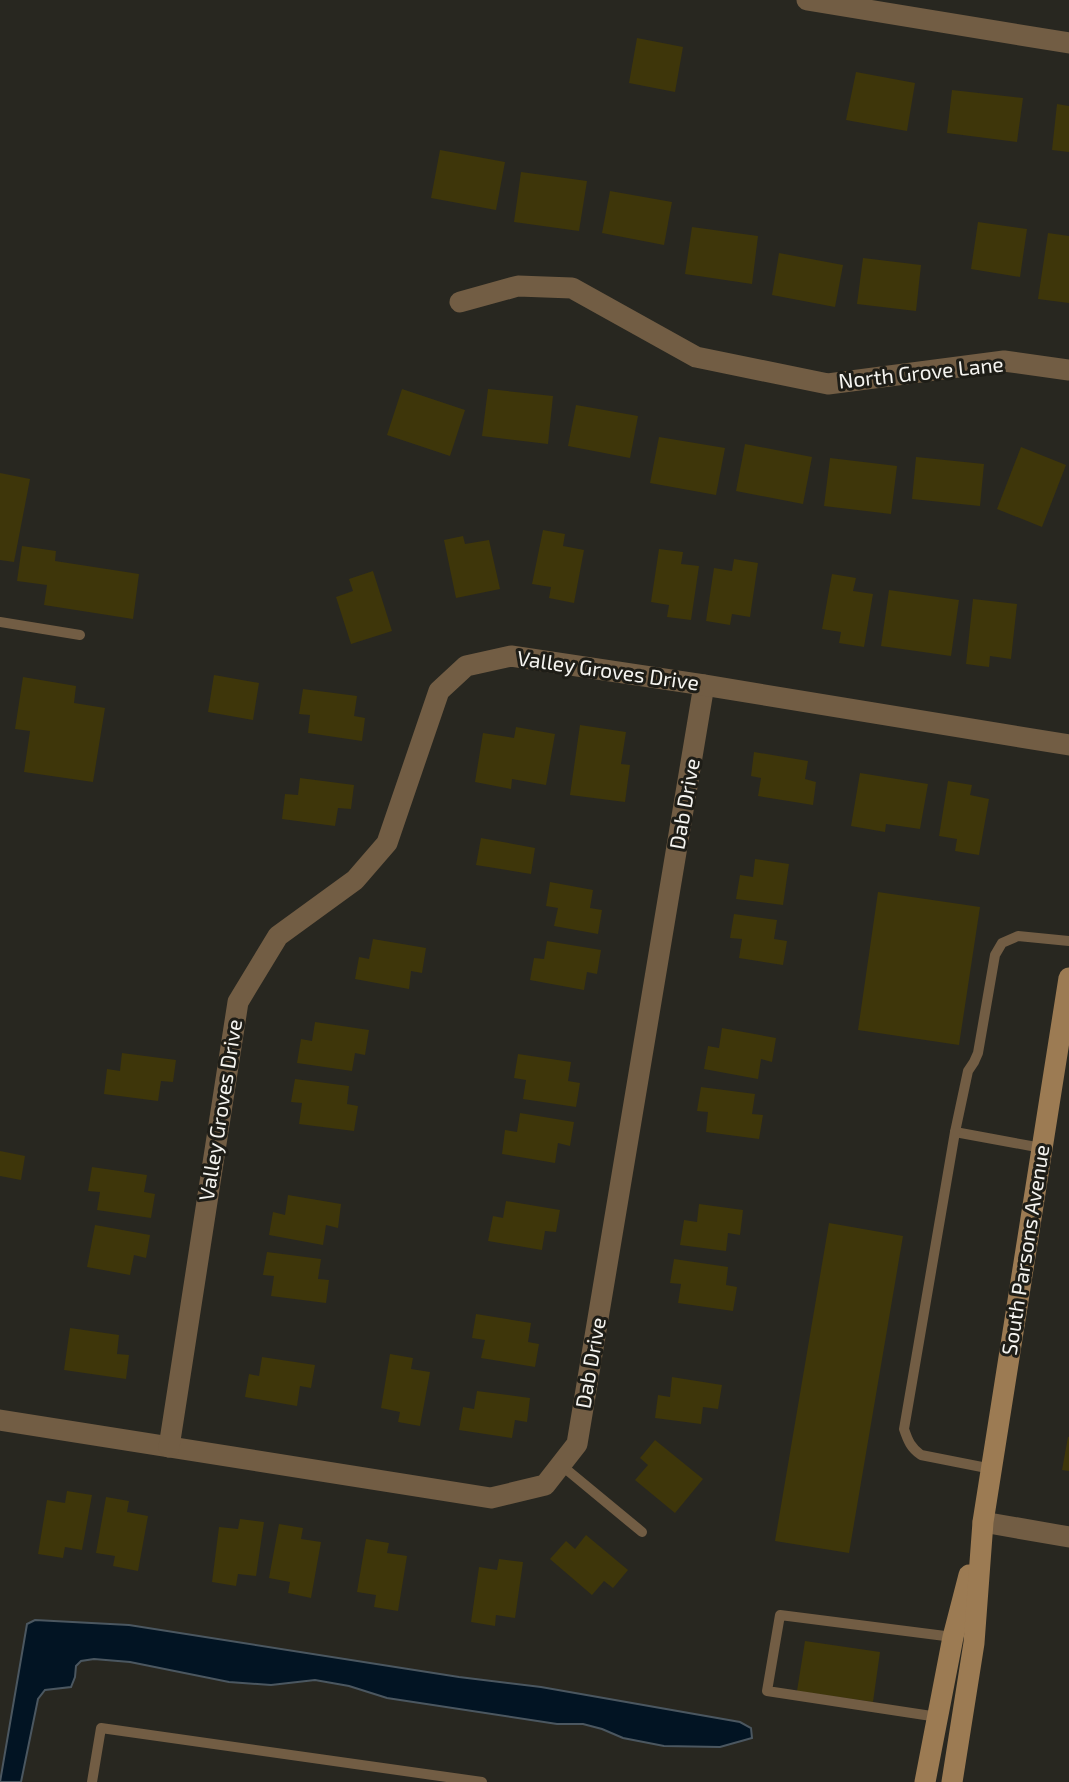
<svg xmlns="http://www.w3.org/2000/svg" width="1069" height="1782" font-family="'Exo 2',sans-serif">
	<rect width="100%" height="100%" fill="#282720"/>
	<!-- water -->
	<polygon fill="#021423" stroke="#4b5760" stroke-width="2" points="35,1620 129,1625 459,1677 541,1687 740,1722 751,1728 752,1738 720,1747 664,1746 623,1738 602,1729 583,1724 557,1724 387,1698 349,1686 315,1680 271,1685 229,1682 130,1662 94,1659 81,1661 76,1666 75,1677 71,1687 45,1690 38,1699 21,1782 0,1782 27,1624"/>
	<!-- building -->
	<g fill="#3e360a">
		<polygon points="637,38 683,47 675,92 629,83"/>
		<polygon points="856,72 915,83 907,131 846,120"/>
		<polygon points="952,90 1023,98 1017,142 947,133"/>
		<polygon points="1057,104 1069,106 1069,152 1052,150"/>
		<polygon points="440,150 505,162 496,210 431,198"/>
		<polygon points="521,172 587,181 579,231 514,222"/>
		<polygon points="610,191 672,202 664,245 602,233"/>
		<polygon points="978,222 1027,229 1020,277 971,269"/>
		<polygon points="692,227 758,236 752,284 685,274"/>
		<polygon points="1048,233 1069,236 1069,303 1038,299"/>
		<polygon points="779,253 843,265 835,307 772,295"/>
		<polygon points="863,258 921,265 916,311 857,304"/>
		<polygon points="402,389 465,410 450,456 387,435"/>
		<polygon points="488,389 553,396 548,444 482,436"/>
		<polygon points="576,405 638,416 630,458 568,446"/>
		<polygon points="659,437 725,448 716,495 650,483"/>
		<polygon points="745,444 812,457 803,504 736,491"/>
		<polygon points="1021,447 1066,465 1042,527 997,509"/>
		<polygon points="916,457 984,464 980,506 912,499"/>
		<polygon points="830,458 897,466 891,514 824,506"/>
		<polygon points="0,473 30,479 14,562 0,560"/>
		<polygon points="543,530 565,534 563,546 584,550 574,603 549,598 551,587 532,584"/>
		<polygon points="463,536 465,544 489,540 500,589 456,598 444,540"/>
		<polygon points="22,546 56,551 55,561 139,574 133,619 44,605 47,585 17,581"/>
		<polygon points="659,549 683,552 681,564 699,566 691,620 667,617 669,605 651,602"/>
		<polygon points="734,559 758,563 750,617 732,614 730,625 706,621 714,568 732,571"/>
		<polygon points="373,571 392,631 351,644 336,597 353,591 349,579"/>
		<polygon points="832,574 856,578 853,591 873,594 864,647 839,643 841,632 822,629"/>
		<polygon points="889,590 959,600 951,656 881,646"/>
		<polygon points="973,599 1017,604 1011,659 990,656 989,667 966,664"/>
		<polygon points="214,675 259,683 253,720 208,712"/>
		<polygon points="23,677 76,686 74,703 105,708 93,782 24,772 30,731 15,729"/>
		<polygon points="303,689 357,696 354,716 365,718 362,741 308,733 310,715 299,714"/>
		<polygon points="580,725 626,732 621,764 630,765 625,802 570,795"/>
		<polygon points="516,727 555,734 546,785 512,779 511,789 475,782 483,733 514,738"/>
		<polygon points="754,752 808,761 805,779 816,782 813,805 758,796 761,778 751,776"/>
		<polygon points="860,773 928,784 920,829 886,824 885,832 851,826"/>
		<polygon points="300,778 354,785 351,809 338,808 335,826 282,819 285,794 298,795"/>
		<polygon points="948,781 972,785 970,795 989,799 979,855 955,851 957,839 939,836"/>
		<polygon points="481,838 535,848 531,874 476,865"/>
		<polygon points="755,859 789,864 783,905 736,899 740,875 753,877"/>
		<polygon points="550,882 593,890 590,908 602,910 598,934 554,926 558,908 546,906"/>
		<polygon points="878,892 980,907 959,1045 858,1030"/>
		<polygon points="734,914 777,920 774,939 787,941 783,965 739,958 742,939 730,938"/>
		<polygon points="373,939 426,948 422,973 411,971 409,989 355,979 359,957 369,959"/>
		<polygon points="547,941 601,950 597,974 587,972 584,990 530,980 534,958 544,959"/>
		<polygon points="315,1022 369,1030 365,1055 355,1053 352,1071 297,1063 301,1039 312,1041"/>
		<polygon points="722,1028 776,1038 772,1062 761,1059 758,1079 704,1069 708,1046 719,1048"/>
		<polygon points="122,1053 176,1060 173,1082 161,1081 158,1101 104,1094 107,1069 120,1071"/>
		<polygon points="518,1054 571,1062 568,1081 580,1083 576,1107 523,1099 526,1080 514,1078"/>
		<polygon points="295,1079 349,1086 347,1104 358,1106 354,1131 299,1124 302,1103 291,1102"/>
		<polygon points="701,1087 755,1094 752,1114 763,1115 759,1139 706,1132 708,1112 697,1111"/>
		<polygon points="520,1113 574,1122 570,1146 558,1143 555,1163 502,1154 505,1130 517,1132"/>
		<polygon points="0,1151 25,1156 21,1180 0,1176"/>
		<polygon points="92,1167 147,1175 144,1192 155,1194 151,1218 97,1210 100,1192 88,1191"/>
		<polygon points="288,1195 341,1204 338,1228 326,1225 323,1245 269,1235 273,1212 285,1215"/>
		<polygon points="506,1201 560,1210 556,1232 545,1231 542,1250 488,1241 493,1216 503,1218"/>
		<polygon points="699,1204 743,1210 740,1235 728,1233 726,1251 680,1245 684,1220 697,1222"/>
		<polygon points="829,1223 903,1236 849,1553 775,1541"/>
		<polygon points="95,1225 150,1235 146,1258 134,1255 130,1275 87,1267"/>
		<polygon points="267,1252 321,1259 318,1279 329,1280 326,1303 271,1296 274,1276 263,1275"/>
		<polygon points="674,1259 728,1267 726,1285 737,1287 733,1311 678,1303 681,1284 670,1283"/>
		<polygon points="476,1314 531,1323 528,1342 539,1344 535,1367 481,1358 485,1340 472,1338"/>
		<polygon points="70,1328 119,1335 117,1354 129,1355 126,1379 64,1370"/>
		<polygon points="390,1354 413,1358 411,1369 430,1372 420,1426 398,1422 400,1412 381,1408"/>
		<polygon points="262,1357 315,1365 311,1388 300,1386 297,1406 245,1397 249,1374 259,1376"/>
		<polygon points="672,1377 722,1385 718,1409 703,1407 701,1424 655,1418 658,1395 670,1397"/>
		<polygon points="477,1391 530,1398 527,1422 515,1420 512,1438 459,1430 463,1407 474,1409"/>
		<polygon points="1068,1437 1069,1437 1069,1471 1062,1470"/>
		<polygon points="655,1440 703,1479 675,1513 635,1480 648,1465 640,1458"/>
		<polygon points="67,1491 92,1495 82,1550 65,1547 63,1558 38,1554 47,1500 65,1503"/>
		<polygon points="106,1497 129,1501 127,1512 148,1516 138,1571 113,1566 115,1556 96,1553"/>
		<polygon points="240,1519 264,1522 256,1576 238,1574 236,1586 212,1582 219,1527 238,1529"/>
		<polygon points="279,1524 303,1528 301,1539 321,1542 311,1598 288,1593 290,1582 269,1578"/>
		<polygon points="586,1535 628,1570 613,1588 604,1581 592,1595 550,1559 566,1541 575,1549"/>
		<polygon points="366,1539 389,1543 387,1553 407,1556 398,1611 374,1607 376,1595 357,1592"/>
		<polygon points="499,1559 523,1562 515,1618 496,1615 495,1626 471,1622 479,1567 497,1570"/>
		<polygon points="805,1641 880,1652 873,1702 797,1691"/>
	</g>
	<g fill="none" stroke-linecap="round" stroke-linejoin="round">
		<!-- lane -->
		<g stroke="#725d44" stroke-width="10">
			<polyline points="0,622 80,635"/>
			<polyline points="955,1132 1042,1148"/>
			<polyline points="561,1465 642,1532"/>
			<path d="M992 1469 921 1455C911 1448 908 1441 904 1429L955 1132 968 1071 974 1062 978 1053 995 955 1002 943 1018 936 1069 941"/>
			<polyline points="938,1717 767,1691 780,1615 953,1637"/>
			<polyline points="92,1782 101,1728 482,1782"/>
		</g>
		<!-- street -->
		<g stroke="#725d44" stroke-width="21">
			<polyline points="807,0 1069,43"/>
			<polyline points="460,302 518,286 572,288 696,357 828,384 1004,361 1069,370"/>
			<polyline points="0,1420 491,1498 545,1485 577,1444 704,685"/>
			<polyline points="169,1447 238,1002 278,936 355,880 387,843 439,691 466,666 511,656 704,685 1069,745"/>
			<polyline points="983,1522 1069,1537"/>
		</g>
		<!-- secondary -->
		<g stroke="#9c7b53" stroke-width="21">
			<polyline points="925,1782 953,1637 969,1575"/>
			<polyline points="952,1782 974,1643 983,1522 1069,978"/>
		</g>
	</g>
	<g text-anchor="middle" stroke-width="6" stroke-linejoin="round" paint-order="stroke">
		<!-- street labels -->
		<g font-size="21" fill="#f5f4f0" stroke="#1e1d17">
			<text transform="translate(921 373) rotate(-6)" y="7">North Grove Lane</text>
			<text transform="translate(608 671) rotate(8)" y="7">Valley Groves Drive</text>
			<text transform="translate(685 804) rotate(-80)" y="7">Dab Drive</text>
			<text transform="translate(221 1110) rotate(-81)" y="7">Valley Groves Drive</text>
			<text transform="translate(1026 1250) rotate(-81)" y="7">South Parsons Avenue</text>
			<text transform="translate(591 1363) rotate(-80)" y="7">Dab Drive</text>
		</g>
	</g>
</svg>
